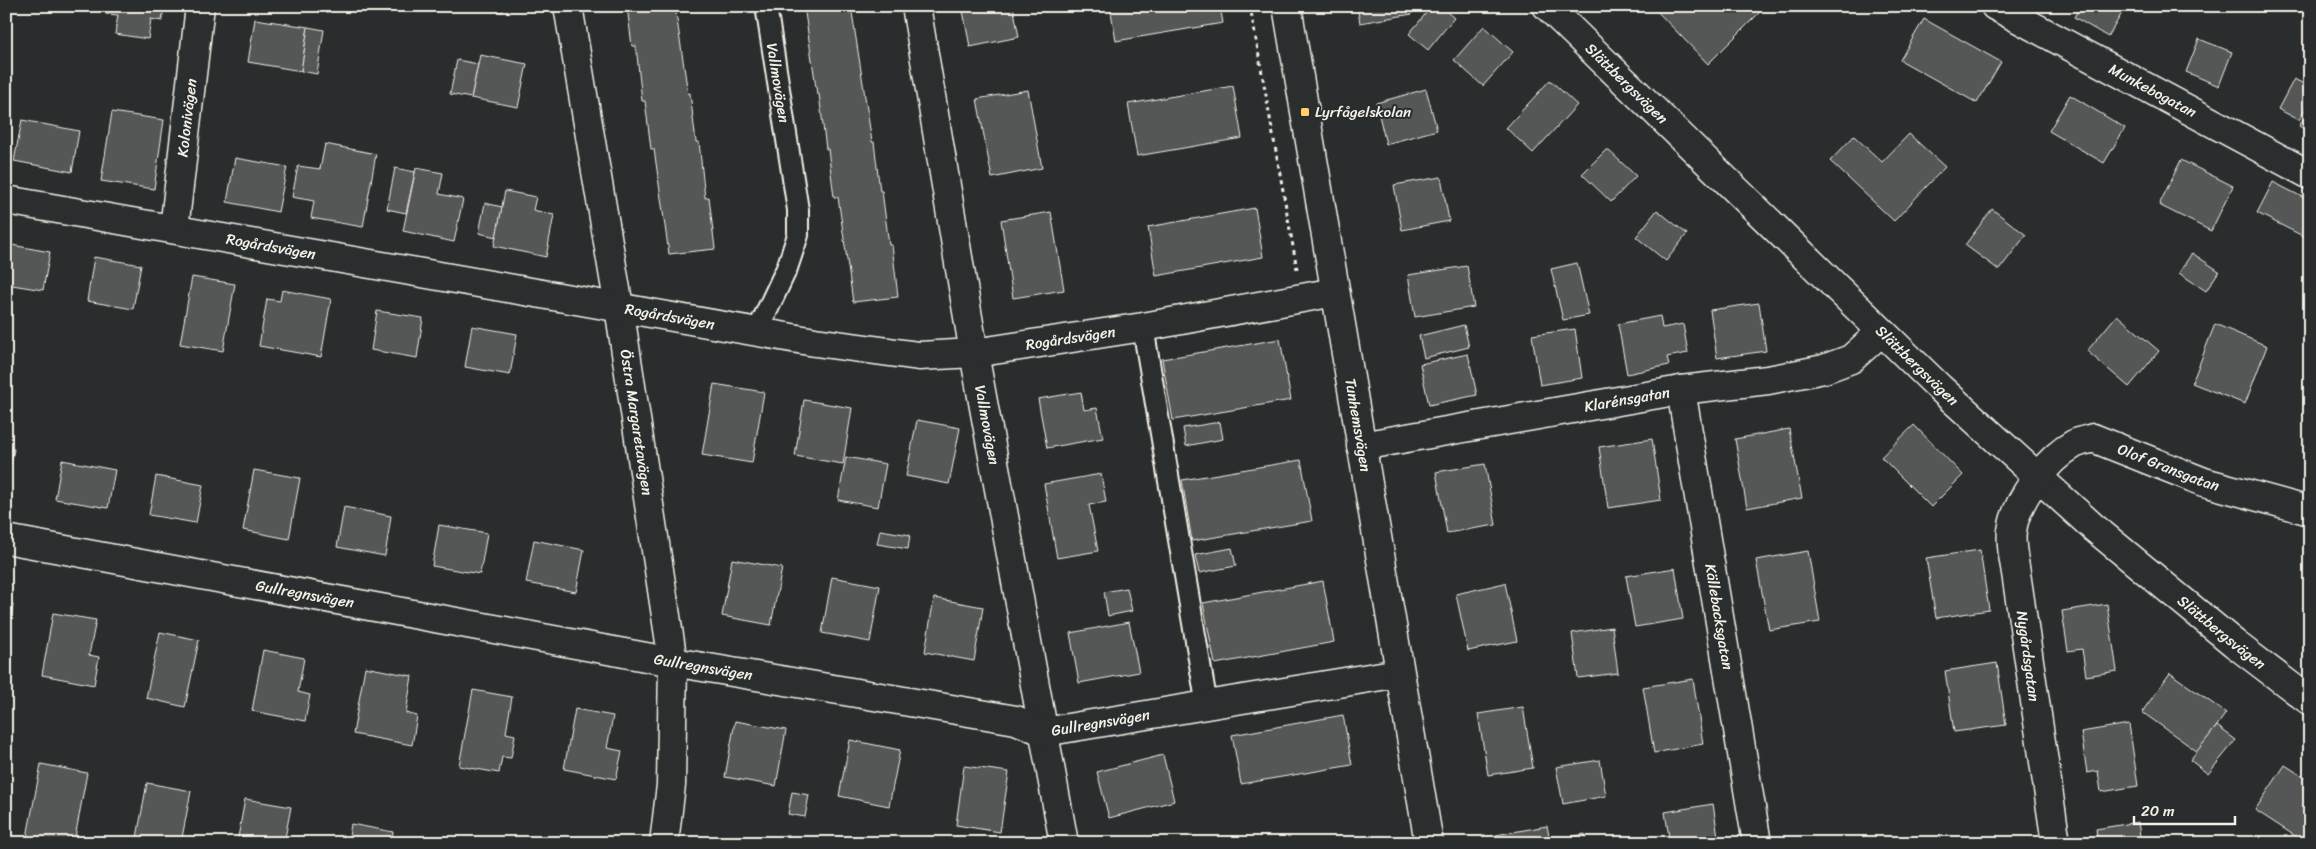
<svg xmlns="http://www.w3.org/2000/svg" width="2316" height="849" font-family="Sriracha,sans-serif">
	<rect width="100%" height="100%" fill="#2a2d2e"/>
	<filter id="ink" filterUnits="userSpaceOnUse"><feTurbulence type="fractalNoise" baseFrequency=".02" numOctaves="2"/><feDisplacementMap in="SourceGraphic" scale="10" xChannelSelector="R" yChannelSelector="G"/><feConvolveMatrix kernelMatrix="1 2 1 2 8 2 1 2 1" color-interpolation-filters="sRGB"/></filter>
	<g filter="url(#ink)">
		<!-- building -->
		<g fill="#555756" stroke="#f4f1e8">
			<polygon points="107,6 164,6 162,21 151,19 148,39 115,34 118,15 106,14"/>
			<polygon points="468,6 504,6 503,12"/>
			<polygon points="627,6 675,6 688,94 690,93 696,142 699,142 705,198 709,197 715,249 669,254 654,149 651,149 645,101 642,101 636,46 632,46"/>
			<polygon points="804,6 851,6 872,142 874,142 880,191 882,191 889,245 892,245 898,297 853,302 838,197 834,197 828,149 826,149 819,94 817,94"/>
			<polygon points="962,6 1013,6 1019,37 970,47"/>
			<polygon points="1110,6 1220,6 1223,23 1116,41"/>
			<polygon points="1357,6 1410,6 1412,14 1360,23"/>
			<polygon points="1432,6 1440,6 1454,18 1428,50 1409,34"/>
			<polygon points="1652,6 1766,6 1708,64"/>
			<polygon points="2081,6 2126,6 2108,37 2074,17"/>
			<polygon points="255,19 308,27 301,71 248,62"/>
			<polygon points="1924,19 2001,62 1977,103 1900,60"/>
			<polygon points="1484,26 1513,52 1483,86 1454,60"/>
			<polygon points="308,27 324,30 317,74 301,71"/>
			<polygon points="2199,39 2232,52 2219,86 2186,72"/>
			<polygon points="480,55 527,64 518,107 471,98"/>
			<polygon points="457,60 478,64 471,98 450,94"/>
			<polygon points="2294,79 2310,87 2310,101 2299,120 2278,109"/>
			<polygon points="1550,80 1577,105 1533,153 1506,128"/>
			<polygon points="1233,86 1242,138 1137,156 1128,104"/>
			<polygon points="1426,89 1437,130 1386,144 1376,103"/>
			<polygon points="1028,90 1042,168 992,178 977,99"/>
			<polygon points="2070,95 2125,128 2104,163 2049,131"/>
			<polygon points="2310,108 2310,133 2299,126"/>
			<polygon points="112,112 164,120 154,189 101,181"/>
			<polygon points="22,120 79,131 72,172 14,161"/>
			<polygon points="1909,134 1945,167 1894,221 1830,161 1854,136 1882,162"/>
			<polygon points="325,144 376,154 363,227 311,218 314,201 292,197 298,166 320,169"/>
			<polygon points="1607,149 1636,176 1611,202 1582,174"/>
			<polygon points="235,158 287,167 278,212 227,202"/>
			<polygon points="2181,160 2233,186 2211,231 2159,205"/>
			<polygon points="395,168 415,172 406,213 387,209"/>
			<polygon points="416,168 443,173 439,194 463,199 454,242 403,231"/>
			<polygon points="1441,177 1449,221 1402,230 1394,185"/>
			<polygon points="2273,182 2310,201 2309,239 2257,213"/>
			<polygon points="505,191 536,197 533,210 554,215 546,257 494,246"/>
			<polygon points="485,203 502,207 496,237 479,233"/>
			<polygon points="1255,208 1263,257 1156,276 1148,227"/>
			<polygon points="1992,209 2026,235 1999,270 1965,245"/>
			<polygon points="1657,210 1687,234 1666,261 1636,237"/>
			<polygon points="1051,212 1064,290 1013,298 1001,220"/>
			<polygon points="6,244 50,252 43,290 6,284"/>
			<polygon points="2192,253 2219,271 2206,291 2179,273"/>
			<polygon points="94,257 141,265 133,309 87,301"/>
			<polygon points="1577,263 1589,315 1563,320 1551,269"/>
			<polygon points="1467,266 1474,307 1415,317 1408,275"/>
			<polygon points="192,277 235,284 223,351 180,344"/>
			<polygon points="282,290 331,299 321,357 259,346 267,299 280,301"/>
			<polygon points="1759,303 1766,351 1717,358 1710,310"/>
			<polygon points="377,311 423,318 417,358 371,350"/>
			<polygon points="2117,315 2159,351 2129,387 2087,351"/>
			<polygon points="1660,316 1662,328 1683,324 1688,353 1667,357 1669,365 1627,374 1618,324"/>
			<polygon points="2215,324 2267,346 2245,404 2192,383"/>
			<polygon points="1464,325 1469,347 1424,358 1419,336"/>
			<polygon points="472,326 517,334 510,375 465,367"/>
			<polygon points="1575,329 1582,378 1540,385 1532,335"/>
			<polygon points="1280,339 1291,400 1173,420 1162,359"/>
			<polygon points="1468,354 1477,395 1429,405 1420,364"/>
			<polygon points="714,384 764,392 752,463 702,455"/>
			<polygon points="1081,392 1084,410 1097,408 1103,438 1047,448 1038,399"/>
			<polygon points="804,400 852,408 843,464 795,456"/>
			<polygon points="917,420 960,428 949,484 906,476"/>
			<polygon points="1220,422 1223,439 1186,446 1183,428"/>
			<polygon points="1914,425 1963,475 1931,507 1881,457"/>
			<polygon points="1789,429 1802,498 1747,508 1735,439"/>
			<polygon points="1652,439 1661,500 1608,508 1599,447"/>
			<polygon points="6,447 14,449 6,489"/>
			<polygon points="846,457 886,464 878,507 838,500"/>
			<polygon points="62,460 115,470 108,508 55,499"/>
			<polygon points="1301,460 1312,521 1192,541 1182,480"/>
			<polygon points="1485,464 1496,525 1447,533 1436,472"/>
			<polygon points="254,470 300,478 289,539 243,530"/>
			<polygon points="1101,474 1106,502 1089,505 1098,551 1057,558 1044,484"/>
			<polygon points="156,476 203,485 196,523 149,515"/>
			<polygon points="344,507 391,516 385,556 337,547"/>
			<polygon points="439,525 487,533 480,574 432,566"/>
			<polygon points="880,530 910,535 908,549 877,544"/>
			<polygon points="534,540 584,550 576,592 526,583"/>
			<polygon points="1232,548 1236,566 1199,573 1195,555"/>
			<polygon points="1980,550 1989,610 1936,618 1926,558"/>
			<polygon points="1808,551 1820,622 1769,630 1756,560"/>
			<polygon points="732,559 782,568 771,625 722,616"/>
			<polygon points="1675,568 1683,619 1635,627 1626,576"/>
			<polygon points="832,577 880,586 870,642 822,633"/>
			<polygon points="1323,581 1334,642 1215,664 1203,603"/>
			<polygon points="1505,583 1517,641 1468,651 1456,594"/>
			<polygon points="1127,588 1132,611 1108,616 1104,592"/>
			<polygon points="934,598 983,607 974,661 925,652"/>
			<polygon points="6,603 13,604 7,643 6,643"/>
			<polygon points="2107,604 2117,671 2086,676 2082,649 2068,651 2062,611"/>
			<polygon points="53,613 96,620 89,655 99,657 94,685 42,675"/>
			<polygon points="1129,622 1139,672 1079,683 1070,633"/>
			<polygon points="1612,627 1618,673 1578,678 1572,633"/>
			<polygon points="160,632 199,640 185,707 146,698"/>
			<polygon points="263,650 304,658 298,692 310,695 305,721 252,711"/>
			<polygon points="1997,663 2006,725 1954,732 1945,671"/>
			<polygon points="365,667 412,676 406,713 417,716 412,745 353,734"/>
			<polygon points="2170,673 2226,713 2198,752 2142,712"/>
			<polygon points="1693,679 1703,744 1654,753 1643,687"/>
			<polygon points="473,690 512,697 506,733 515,735 511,758 502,757 499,773 459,766"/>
			<polygon points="1523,707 1533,768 1488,775 1478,714"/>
			<polygon points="575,709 613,716 607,748 622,751 616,779 564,769"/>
			<polygon points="1343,715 1352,765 1241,784 1232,735"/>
			<polygon points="735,721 786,730 776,786 725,777"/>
			<polygon points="2129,724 2138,786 2101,792 2098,771 2087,773 2081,732"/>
			<polygon points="2217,726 2236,740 2208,774 2190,760"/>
			<polygon points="850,740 900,750 889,806 839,796"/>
			<polygon points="1163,755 1174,801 1109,818 1097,772"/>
			<polygon points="1600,760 1606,796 1563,804 1556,767"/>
			<polygon points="41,764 87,773 74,843 26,842"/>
			<polygon points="2285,765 2310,781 2310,843 2306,843 2255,810"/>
			<polygon points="964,766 1009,772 1000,832 956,825"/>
			<polygon points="147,783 191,791 181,843 136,843"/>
			<polygon points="792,792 809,795 805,817 788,814"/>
			<polygon points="245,799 291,807 284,843 237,843"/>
			<polygon points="1713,804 1719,843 1670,843 1665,812"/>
			<polygon points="2138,822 2141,843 2098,843 2096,829"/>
			<polygon points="351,824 393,832 391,843 348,843"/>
			<polygon points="1547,826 1550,841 1585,834 1587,843 1497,843 1496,835"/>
		</g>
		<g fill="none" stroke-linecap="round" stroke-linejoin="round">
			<defs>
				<g id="service">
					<polyline points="1143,327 1207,706"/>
					<polyline points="757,332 787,268 798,235 798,210 766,6"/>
				</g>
				<g id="minor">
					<path id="s1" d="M568 6 619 307 673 662 671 785 664 843"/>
					<path id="s2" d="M916 6 974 353 1064 843"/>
					<path id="s3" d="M1547 6 1940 388 2093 527 2235 644 2310 701"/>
					<path id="s4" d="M1995 6 2310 175"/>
					<path id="s5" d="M6 200 815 342 919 356 974 353 1143 327 1335 292"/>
					<path id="s6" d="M174 229 200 6"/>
					<path id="s7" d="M1681 390 1757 843"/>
					<path id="s8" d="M1361 446 1681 390 1768 380 1824 369 1851 359 1881 332"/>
					<path id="s9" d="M6 539 673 662 1016 720 1044 732 1399 673"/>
					<path id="s10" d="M2056 843 2016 573C2014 560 2010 544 2012 531 2016 500 2047 459 2074 444 2080 441 2087 440 2093 438L2204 482 2310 511"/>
				</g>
				<g id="tertiary">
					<path id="s11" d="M1287 6 1429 843"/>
				</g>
			</defs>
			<!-- service casing -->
			<use href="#service" stroke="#f4f1e8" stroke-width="24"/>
			<!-- minor casing -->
			<use href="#minor" stroke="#f4f1e8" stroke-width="31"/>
			<!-- tertiary casing -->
			<use href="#tertiary" stroke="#f4f1e8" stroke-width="31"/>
			<!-- path -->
			<polyline stroke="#f4f1e8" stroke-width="3" stroke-dasharray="4 4" stroke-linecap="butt" points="1250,6 1297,269"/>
			<!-- service -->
			<use href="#service" stroke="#2a2d2e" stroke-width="20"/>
			<!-- minor -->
			<use href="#minor" stroke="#2a2d2e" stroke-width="28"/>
			<!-- tertiary -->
			<use href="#tertiary" stroke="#2a2d2e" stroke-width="28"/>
		</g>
	</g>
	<!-- markers -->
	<rect fill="#ffd166" stroke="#2a2d2e" stroke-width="2" x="1300" y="107" width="10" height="10" rx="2.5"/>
	<g text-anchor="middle" stroke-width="4" stroke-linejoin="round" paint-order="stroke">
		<!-- street labels -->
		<g font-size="15" fill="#f4f1e8" stroke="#2a2d2e">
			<text transform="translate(778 83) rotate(81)" y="5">Vallmovägen</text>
			<text dy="5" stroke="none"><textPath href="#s3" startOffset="111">Slättbergsvägen</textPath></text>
			<text dy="5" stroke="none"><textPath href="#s4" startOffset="179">Munkebogatan</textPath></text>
			<text dy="5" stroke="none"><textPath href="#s6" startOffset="112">Kolonivägen</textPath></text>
			<text dy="5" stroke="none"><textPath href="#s5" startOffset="269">Rogårdsvägen</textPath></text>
			<text dy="5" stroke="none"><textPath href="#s5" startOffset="674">Rogårdsvägen</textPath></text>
			<text dy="5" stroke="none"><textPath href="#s5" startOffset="1079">Rogårdsvägen</textPath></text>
			<text dy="5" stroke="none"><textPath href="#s3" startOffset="516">Slättbergsvägen</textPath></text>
			<text dy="5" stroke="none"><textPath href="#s8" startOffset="270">Klarénsgatan</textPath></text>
			<text dy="5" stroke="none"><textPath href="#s1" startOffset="422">Östra Margaretavägen</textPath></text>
			<text dy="5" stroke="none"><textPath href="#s2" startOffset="425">Vallmovägen</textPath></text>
			<text dy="5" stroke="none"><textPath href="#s11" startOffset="425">Tunhemsvägen</textPath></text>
			<text dy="5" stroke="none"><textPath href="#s10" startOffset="526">Olof Gransgatan</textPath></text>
			<text dy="5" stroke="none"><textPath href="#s9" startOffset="304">Gullregnsvägen</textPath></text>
			<text dy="5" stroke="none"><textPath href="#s7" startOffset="230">Källebacksgatan</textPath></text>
			<text dy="5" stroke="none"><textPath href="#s3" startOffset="921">Slättbergsvägen</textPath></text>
			<text transform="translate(2028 656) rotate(82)" y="5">Nygårdsgatan</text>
			<text dy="5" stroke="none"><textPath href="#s9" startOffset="709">Gullregnsvägen</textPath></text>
			<text dy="5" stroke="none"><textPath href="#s9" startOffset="1114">Gullregnsvägen</textPath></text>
		</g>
		<!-- poi labels -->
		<g font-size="15" fill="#f4f1e8" stroke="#2a2d2e" text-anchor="start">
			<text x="1315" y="117">Lyrfågelskolan</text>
		</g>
	</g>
	<!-- margin -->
	<rect width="2316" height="849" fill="none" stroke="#2a2d2e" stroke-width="25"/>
	<rect x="12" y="12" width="2291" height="824" fill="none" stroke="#f4f1e8" stroke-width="2" filter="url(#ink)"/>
	<!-- scale -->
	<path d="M2134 816v8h101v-8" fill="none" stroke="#f4f1e8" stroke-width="2.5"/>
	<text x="2141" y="816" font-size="15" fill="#f4f1e8" stroke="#2a2d2e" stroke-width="4" paint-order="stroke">20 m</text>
</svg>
